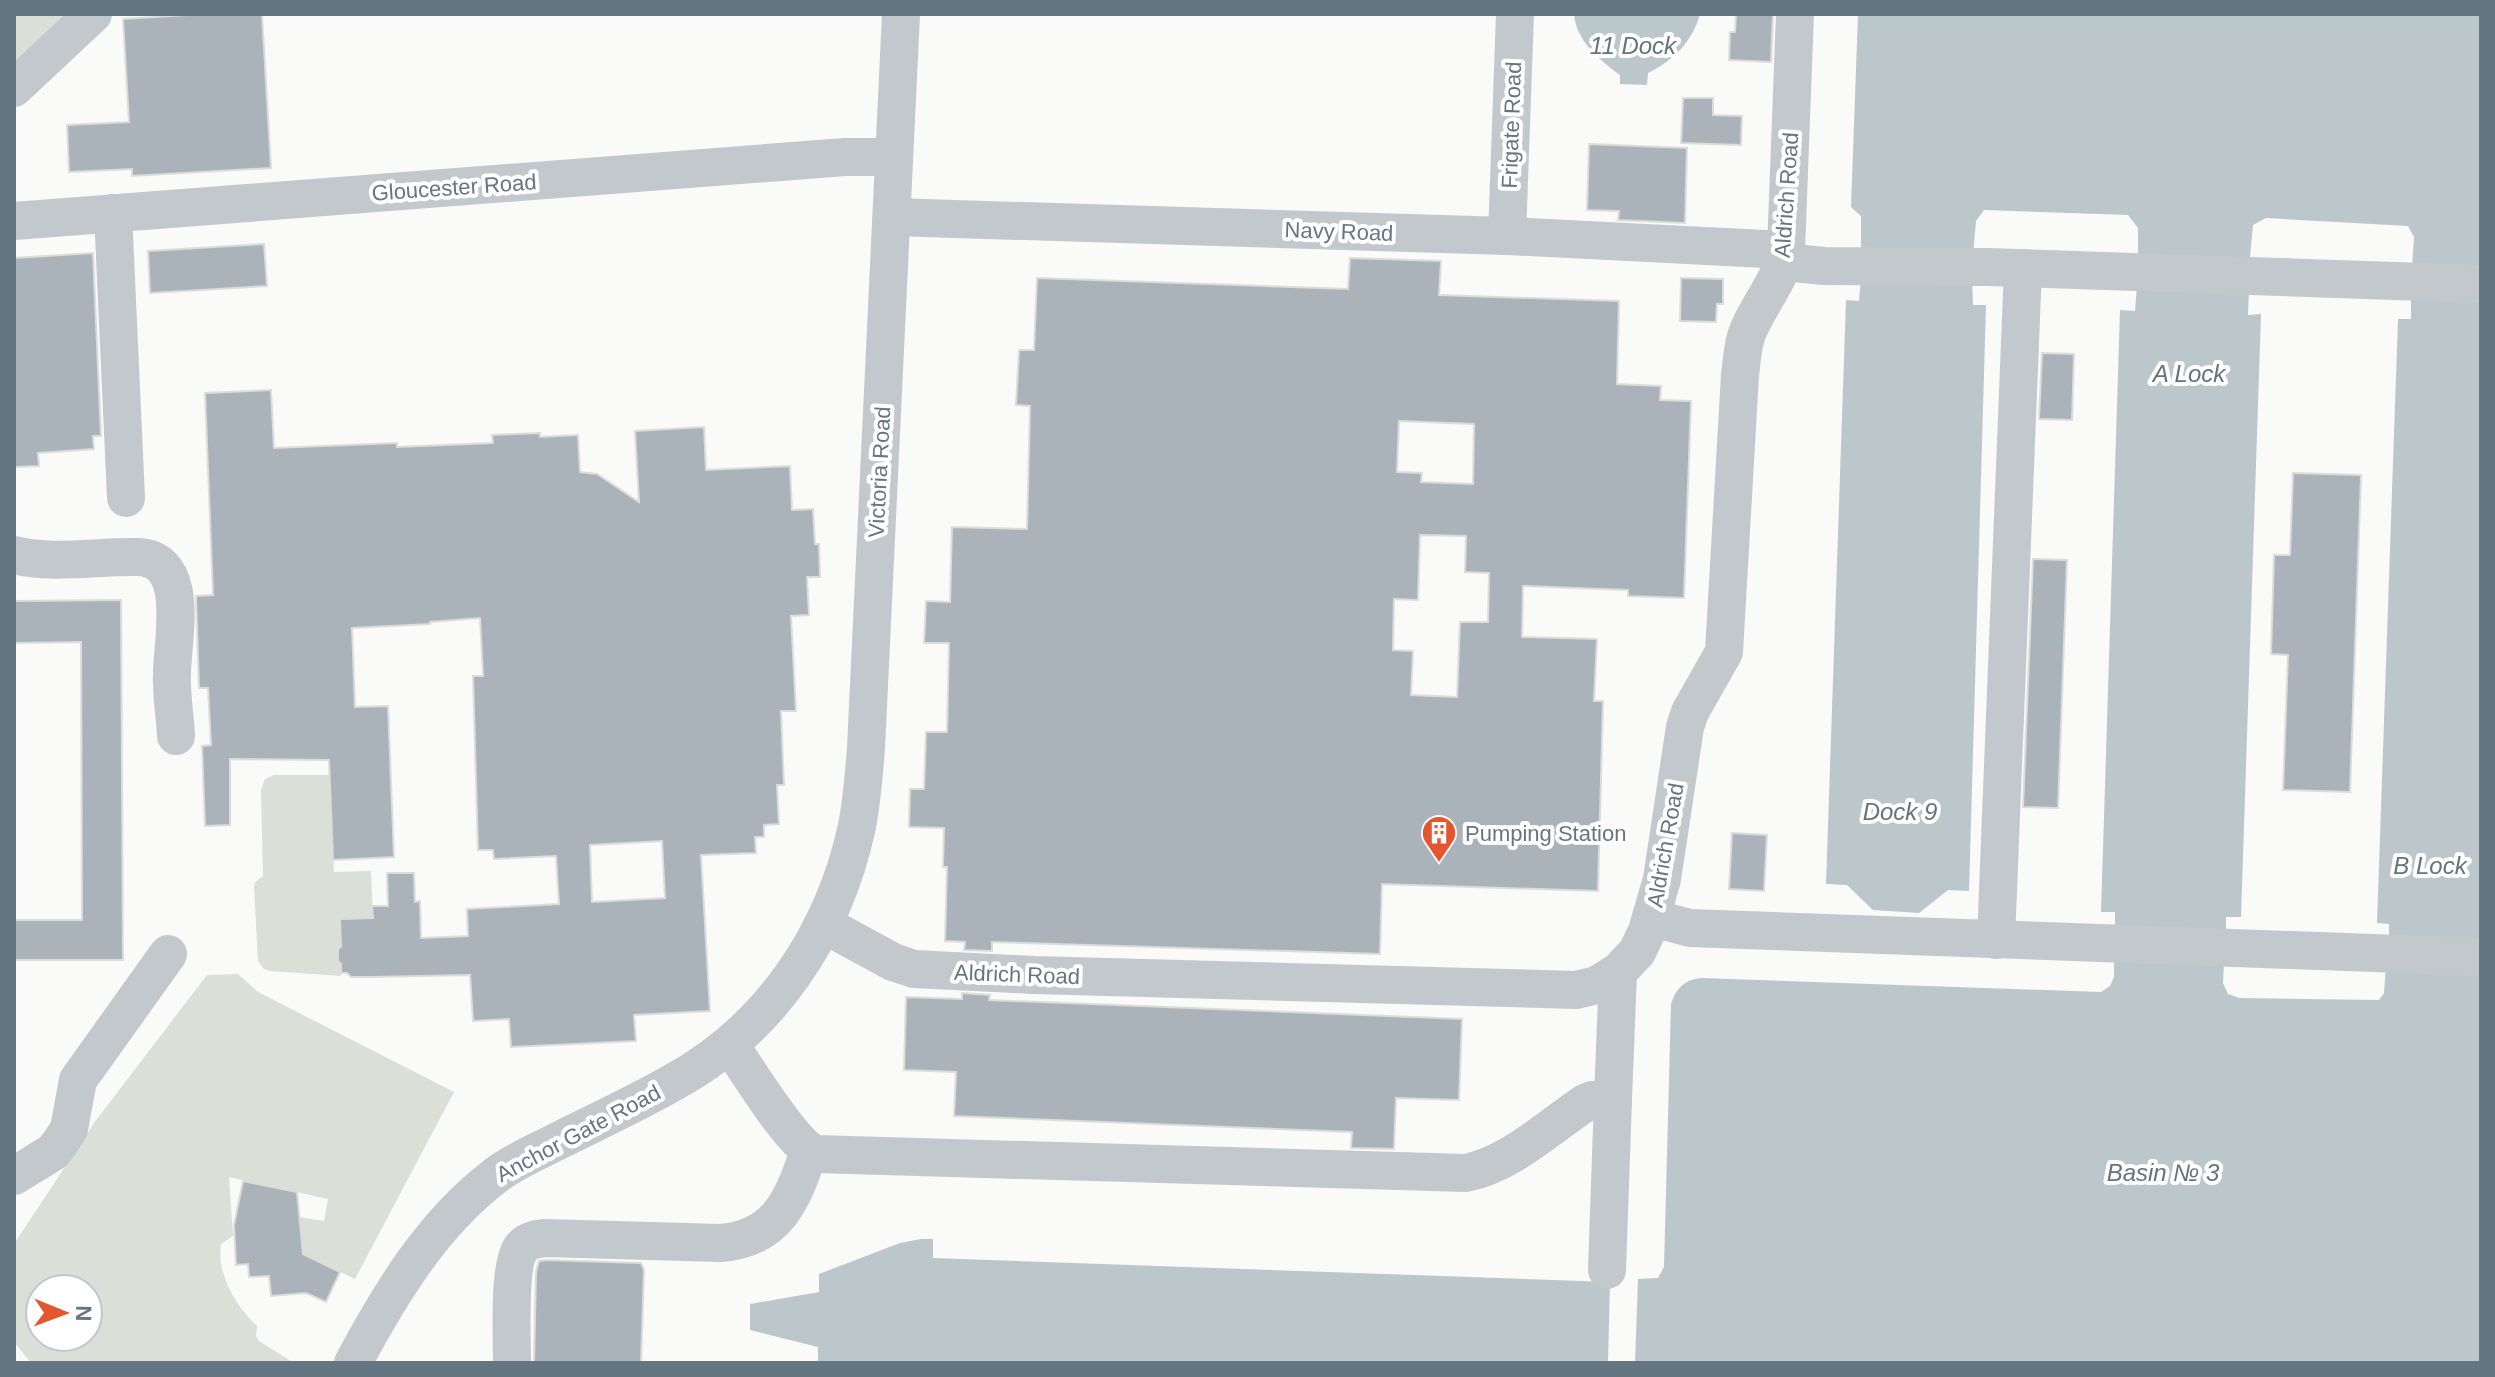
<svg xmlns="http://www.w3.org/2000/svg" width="2495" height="1377" font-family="Helvetica,sans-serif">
	<rect width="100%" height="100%" fill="#fafaf8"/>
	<!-- green -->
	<g fill="#dadfd7" fill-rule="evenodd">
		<polygon points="14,14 66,14 14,66"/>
		<polygon points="274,775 329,775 334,872 371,871 373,918 340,919 341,946 338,950 338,961 341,964 341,976 270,971 264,969 258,961 254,887 255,882 263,876 261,790 265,779"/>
		<path d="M238 974 258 992 454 1092 355 1279 301 1253 299 1217 324 1221 328 1199 229 1177 233 1236 221 1244C216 1273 236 1307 257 1326L256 1336 259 1341 294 1363H31L14 1342V1244L94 1123 207 975ZM40 1289H88V1337H40Z"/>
	</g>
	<!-- water -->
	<g fill="#bbc7cb">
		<path d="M1574 14H1700C1692 42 1674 60 1648 73L1647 85 1620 84V75C1600 60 1576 41 1574 14Z"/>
		<polygon points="1858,14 2481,14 2481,271 2412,268 2414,237 2408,226 2266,218 2253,225 2249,267 2138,263 2138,228 2128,215 1984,210 1976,221 1973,255 1861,254 1861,216 1851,207"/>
		<polygon points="1861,276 1972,276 1973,305 1986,305 1969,891 1948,890 1919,913 1873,910 1847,885 1826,884 1846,300 1859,301"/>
		<polygon points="2137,285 2249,289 2248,315 2261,314 2241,917 2226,917 2226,933 2115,930 2115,912 2101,912 2120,310 2135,311"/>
		<polygon points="2411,293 2481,296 2481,946 2389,941 2389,924 2377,923 2398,319 2411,319"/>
		<path d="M2114 958 2224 962 2223 983 2228 994 2239 998 2379 1000 2384 993 2386 966 2481 969V1363H1635L1638 1279 1658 1278 1664 1267 1671 1004C1676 988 1685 979 1702 978L2101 992 2110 986 2114 977Z"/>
		<polygon points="921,1239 933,1239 933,1258 1610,1282 1608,1363 818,1363 818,1347 750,1330 750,1304 819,1292 819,1274 900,1243"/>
	</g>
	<!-- building -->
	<g fill="#aab3b9" stroke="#dcdcda" stroke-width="2" fill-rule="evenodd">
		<polygon points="204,14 262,14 271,168 132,176 132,169 69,172 67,125 129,122 123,19"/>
		<polygon points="1736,14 1773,14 1771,62 1729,60 1730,32 1735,32"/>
		<polygon points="1683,98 1713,98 1713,115 1742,116 1741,145 1681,143"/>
		<polygon points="1589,144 1687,148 1685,223 1618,220 1619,211 1587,210"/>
		<polygon points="264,244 267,286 150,293 148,251"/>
		<polygon points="93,253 101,436 93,436 94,449 38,453 39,466 14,467 14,258"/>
		<path d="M1350 258 1441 261 1439 295 1619 301 1617 384 1661 386 1660 400 1691 401 1684 598 1628 596V590L1523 586 1522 637 1597 639 1594 701H1603L1598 891 1382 884 1380 954 992 942V951L964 950 965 942 945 941 947 867H943L944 828 909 827 910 789H924L926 732H947L949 643H924L926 601 950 602 952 527 1027 529 1030 406 1016 405 1019 350H1034L1037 278 1348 289ZM1399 421 1474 424 1473 484 1421 482 1422 473 1397 472ZM1420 535 1466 536 1465 572 1489 573 1488 622H1460L1457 697 1411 695 1413 651 1393 650 1394 599 1418 600Z"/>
		<polygon points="1681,278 1723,279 1723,304 1717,304 1716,322 1680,321"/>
		<polygon points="2042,353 2074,354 2072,420 2039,419"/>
		<path d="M271 390 274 448 397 443V447L493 443 492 435 540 433V437L578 435 580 472 597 474 639 502 635 431 704 427 706 470 790 466 792 510 813 509 815 544H819L820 577H807L809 615 791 616 796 711H781L784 785H777L779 824 764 825V837H755L756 853 701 855 710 1011 634 1015 636 1041 511 1047 509 1019 473 1021 470 975 370 977H351L347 973H341V964L338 961V950L341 946 340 919 373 918 372 906H388L387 873H414L415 902 420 901 421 938 468 936 467 909 559 904 556 856 494 859 493 850H478L473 676H483L480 618 430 622V624L352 628 355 707 388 706 394 857 333 860 329 760 230 759V825L205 826 202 746 211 745 208 688H199L196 596 213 595 205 393ZM662 841 665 898 592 902 590 845Z"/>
		<polygon points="2293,473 2361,475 2350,792 2283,790 2288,655 2271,654 2274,555 2290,555"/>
		<polygon points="2033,559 2067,560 2058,808 2023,807"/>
		<polygon points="121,600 123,960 14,960 14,920 82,920 81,642 14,643 14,601"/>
		<polygon points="1732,833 1767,835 1764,891 1729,889"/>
		<polygon points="962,993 990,995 989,1000 1462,1019 1459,1100 1396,1098 1394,1149 1351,1148 1352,1132 954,1116 956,1072 904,1070 906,997 962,999"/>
		<polygon points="243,1181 297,1192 303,1254 340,1272 326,1302 306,1293 271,1296 269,1276 249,1277 248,1264 236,1265 234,1225"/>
		<polygon points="546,1260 641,1263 644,1270 641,1363 534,1363 536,1272 539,1261"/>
	</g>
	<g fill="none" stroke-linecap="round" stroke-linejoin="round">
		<!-- minor -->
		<g stroke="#c3c8cc" stroke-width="38">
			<polyline points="14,88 93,14"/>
			<polyline points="113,213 126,498"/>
			<polyline points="892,217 1507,236 1786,250"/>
			<polyline points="14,221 845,157 894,157"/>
			<polyline points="1507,236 1515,14"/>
			<polyline points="1784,262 1824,266 1988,267 2481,284"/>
			<path d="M14 555C55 565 96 556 138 557 192 559 172 640 172 674 171 694 175 715 176 736"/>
			<polyline points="1652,918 1690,928 2481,957"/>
			<path d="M823 924 893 962 914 969 1034 975 1576 990 1597 985 1618 972 1637 952 1647 931 1662 879 1685 727 1690 712 1724 652 1740 375C1742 361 1742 345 1748 331 1759 304 1781 280 1786 250L1795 14"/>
			<polyline points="1996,940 2023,268"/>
			<path d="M730 1045C747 1069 792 1145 816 1154L1466 1173C1510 1164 1548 1128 1585 1103L1592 1100 1613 1099 1618 972"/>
			<polyline points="14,1176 53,1152 60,1143 69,1129 78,1080 168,954"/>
			<polyline points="1607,1270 1613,1099"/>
			<path d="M353 1363C390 1294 432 1224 495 1176 514 1161 537 1152 558 1141 596 1122 635 1104 672 1083 770 1030 834 934 857 826 862 800 864 774 866 748L901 14"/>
			<path d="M512 1363C512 1339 508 1263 522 1247 528 1240 536 1239 545 1238L720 1243C778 1239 793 1199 809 1151"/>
		</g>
	</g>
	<!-- icons -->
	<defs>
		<symbol id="building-pin" viewBox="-11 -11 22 30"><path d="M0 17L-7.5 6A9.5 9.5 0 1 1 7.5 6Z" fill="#e4572e" stroke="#fff"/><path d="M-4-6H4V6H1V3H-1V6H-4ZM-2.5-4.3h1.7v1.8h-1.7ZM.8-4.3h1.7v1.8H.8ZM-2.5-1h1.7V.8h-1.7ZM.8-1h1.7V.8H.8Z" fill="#fff"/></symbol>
	</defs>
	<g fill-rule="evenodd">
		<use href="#building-pin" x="1419" y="813" width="40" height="54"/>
	</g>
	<g text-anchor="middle" stroke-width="8" stroke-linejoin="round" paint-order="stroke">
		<!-- street labels -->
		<g font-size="22" fill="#657683" stroke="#fff">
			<text transform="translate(1511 125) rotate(-88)" y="8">Frigate Road</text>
			<text transform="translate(454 187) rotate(-4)" y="8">Gloucester Road</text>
			<text transform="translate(1786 195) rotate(-86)" y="8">Aldrich Road</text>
			<text transform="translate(1339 231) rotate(2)" y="8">Navy Road</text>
			<text transform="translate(879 472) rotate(-87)" y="8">Victoria Road</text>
			<text transform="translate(1665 845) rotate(-80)" y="8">Aldrich Road</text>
			<text transform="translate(1017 974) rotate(2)" y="8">Aldrich Road</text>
			<text transform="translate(578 1133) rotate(-28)" y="8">Anchor Gate Road</text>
		</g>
		<!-- poi labels -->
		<g font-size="22" fill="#657683" stroke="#fff" text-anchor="start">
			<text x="1465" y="841">Pumping Station</text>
		</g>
		<!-- water labels -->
		<g font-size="24" font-style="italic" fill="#60757c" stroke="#fff">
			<text x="1633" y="54">11 Dock</text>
			<text x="2189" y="382">A Lock</text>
			<text x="1900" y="820">Dock 9</text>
			<text x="2430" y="874">B Lock</text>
			<text x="2163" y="1181">Basin № 3</text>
		</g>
	</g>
	<!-- border -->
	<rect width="2495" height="1377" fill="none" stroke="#657683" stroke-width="32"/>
	<!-- north arrow -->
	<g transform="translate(64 1313) rotate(91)"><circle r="38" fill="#ffffff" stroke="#c1c8cd" stroke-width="2"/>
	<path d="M0-6L14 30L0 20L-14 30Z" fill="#e4572e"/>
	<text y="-12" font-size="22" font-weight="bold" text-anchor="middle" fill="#657683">N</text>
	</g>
</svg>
